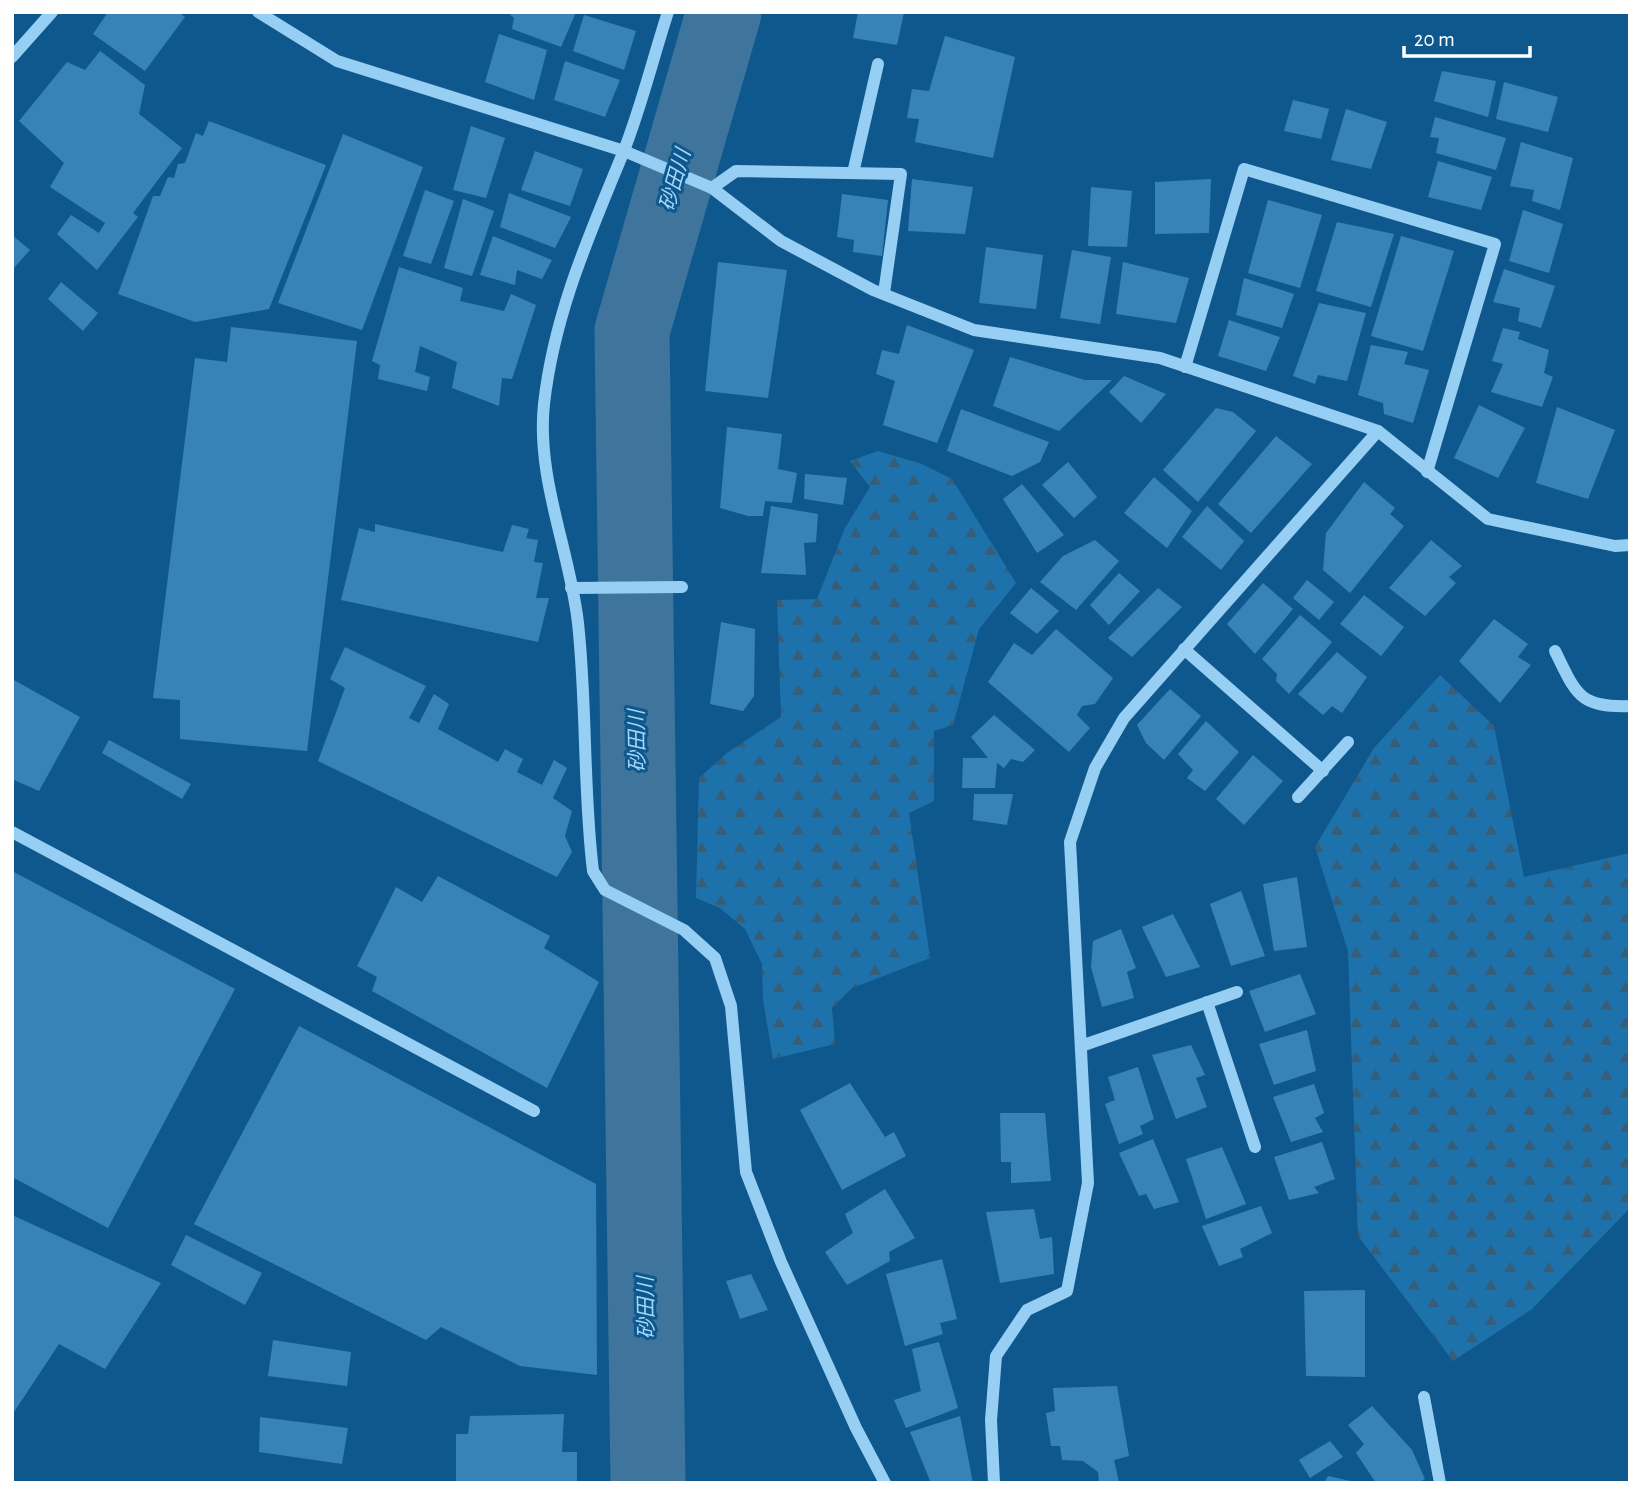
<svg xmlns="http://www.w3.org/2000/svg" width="1642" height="1495" font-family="'Alegreya Sans','Noto Sans JP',sans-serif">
	<defs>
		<pattern id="forest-firs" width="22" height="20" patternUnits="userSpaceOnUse" patternTransform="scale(1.75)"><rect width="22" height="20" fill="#1e72ab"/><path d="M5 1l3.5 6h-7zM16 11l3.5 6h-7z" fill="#375d77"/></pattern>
	</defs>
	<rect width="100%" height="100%" fill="#0f588d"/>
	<!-- forest -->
	<g fill="url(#forest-firs)">
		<polygon points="878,451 922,464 952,479 1016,583 979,629 953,725 934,731 934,801 909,813 930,958 852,988 832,1008 835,1044 773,1059 763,1000 762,964 745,929 720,908 696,898 699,778 727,753 781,717 777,600 817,599 845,528 870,487 850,461"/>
		<polygon points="1440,675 1494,726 1524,877 1630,853 1630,1208 1532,1309 1453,1361 1358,1236 1348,951 1315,847 1374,748"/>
	</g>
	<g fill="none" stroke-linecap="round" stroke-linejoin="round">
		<!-- river -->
		<polyline stroke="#3f759c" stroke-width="75" points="648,1483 632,331 724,12"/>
	</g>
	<!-- building -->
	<g fill="#3783b7">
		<polygon points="108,12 178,12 185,17 145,71 93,34"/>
		<polygon points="507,12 576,12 561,47 512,29 514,18"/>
		<polygon points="858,12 904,12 897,45 853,38"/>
		<polygon points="584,15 636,31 624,70 573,51"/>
		<polygon points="499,34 547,50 534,100 485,82"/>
		<polygon points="945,36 1015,57 993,158 915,142 919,119 907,118 912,89 929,91"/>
		<polygon points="100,51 145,85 139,114 182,148 133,213 138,217 97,270 57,234 71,215 99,233 105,223 50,187 64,163 19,121 67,62 85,70"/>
		<polygon points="565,61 620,80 605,117 554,100"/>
		<polygon points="1442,71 1496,81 1488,117 1434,101"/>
		<polygon points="1504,82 1558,97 1548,132 1496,119"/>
		<polygon points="1293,100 1329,109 1321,139 1284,131"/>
		<polygon points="1346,109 1387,122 1371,169 1331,160"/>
		<polygon points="1435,117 1506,138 1496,170 1436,153 1439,138 1430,137"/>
		<polygon points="209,121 326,165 269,309 195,322 118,294 153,196 160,196 168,177 174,178 178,164 185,163 196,133 203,136"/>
		<polygon points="471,126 505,138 486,198 453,190"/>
		<polygon points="343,134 423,167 362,330 278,303"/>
		<polygon points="1521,142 1573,158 1560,210 1532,201 1534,190 1510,186"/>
		<polygon points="535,151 583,169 570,206 521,190"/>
		<polygon points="1438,161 1492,177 1481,210 1428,197"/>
		<polygon points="912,179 973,187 965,234 908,231"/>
		<polygon points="1211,179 1209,233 1155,234 1155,182"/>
		<polygon points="1091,187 1132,191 1127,247 1088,246"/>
		<polygon points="425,190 454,201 431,264 403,256"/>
		<polygon points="509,193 571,217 555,248 500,227"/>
		<polygon points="842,194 888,200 882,256 853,252 854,240 837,237"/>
		<polygon points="463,199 494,211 472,276 444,268"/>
		<polygon points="1268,200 1322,215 1300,288 1248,273"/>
		<polygon points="1523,210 1563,224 1549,273 1509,261"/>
		<polygon points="1337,222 1394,234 1371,307 1316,291"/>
		<polygon points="12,235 30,250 12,270"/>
		<polygon points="493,236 552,260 542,279 517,270 515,285 480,275"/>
		<polygon points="1401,236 1454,251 1423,351 1371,336"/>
		<polygon points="986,247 1043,255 1036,309 979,303"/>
		<polygon points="1072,250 1111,257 1100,324 1060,318"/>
		<polygon points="718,262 787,270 768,398 705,391"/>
		<polygon points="1123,262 1189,278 1176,323 1116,314"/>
		<polygon points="399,267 463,288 460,301 504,311 511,294 536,305 512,379 502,378 499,406 452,388 457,362 420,346 415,372 430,377 427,391 378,379 380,365 372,361"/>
		<polygon points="1504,269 1555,286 1541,328 1518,321 1520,308 1493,302"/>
		<polygon points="1244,278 1294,294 1282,328 1236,315"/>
		<polygon points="61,282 98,313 83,331 48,299"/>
		<polygon points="1319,303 1366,313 1347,381 1318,375 1315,384 1293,376"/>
		<polygon points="1229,320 1280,337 1266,371 1218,356"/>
		<polygon points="907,325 974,350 937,443 883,425 895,381 876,374 882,350 899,354"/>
		<polygon points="231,327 357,341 307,751 180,739 180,700 153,698 195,358 227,362"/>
		<polygon points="1503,328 1520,332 1518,339 1549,350 1544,373 1553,377 1542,407 1491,392 1503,364 1492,361"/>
		<polygon points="1371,345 1408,352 1404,364 1429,370 1413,423 1384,414 1383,403 1358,395"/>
		<polygon points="1010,357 1085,380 1112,380 1059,431 993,406"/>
		<polygon points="1124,376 1166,394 1141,423 1109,392"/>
		<polygon points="1479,405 1525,428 1498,478 1454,458"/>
		<polygon points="1557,407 1615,430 1588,499 1536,483"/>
		<polygon points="1216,408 1233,412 1256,431 1198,502 1163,470"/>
		<polygon points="961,409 1049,442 1040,462 1012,476 947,451"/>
		<polygon points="727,427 782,434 778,469 797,473 792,503 765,501 763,516 748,516 720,508"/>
		<polygon points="1276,436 1312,464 1251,533 1218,504"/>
		<polygon points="1068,462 1097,497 1074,518 1042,485"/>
		<polygon points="805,474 847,478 843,505 804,499"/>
		<polygon points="1154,477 1192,511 1167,548 1124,513"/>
		<polygon points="1364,482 1395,508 1390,514 1404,526 1350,593 1323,570 1326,533"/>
		<polygon points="1022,484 1064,535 1037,553 1003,499"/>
		<polygon points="771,506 818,514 816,542 804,543 806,575 761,573"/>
		<polygon points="1207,506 1244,541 1221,570 1182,537"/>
		<polygon points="375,524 503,552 512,525 529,529 526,538 538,540 534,562 543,563 536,598 549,598 538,642 341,600 359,528 375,532"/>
		<polygon points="1095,540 1119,561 1076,610 1040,582 1063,556"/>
		<polygon points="1431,540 1462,566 1449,577 1456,583 1425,616 1389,588"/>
		<polygon points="1119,573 1140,591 1109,625 1090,605"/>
		<polygon points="1307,580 1334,602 1319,620 1293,598"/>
		<polygon points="1263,583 1293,609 1255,654 1227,624"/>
		<polygon points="1031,588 1059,611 1037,634 1010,613"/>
		<polygon points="1158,588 1182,607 1132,657 1108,638"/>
		<polygon points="1364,595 1404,627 1381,656 1340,624"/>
		<polygon points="1300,615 1332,642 1289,694 1276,681 1277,674 1262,659"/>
		<polygon points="1494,619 1528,644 1518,657 1531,665 1500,703 1459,661"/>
		<polygon points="721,622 755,629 754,696 743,711 710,704"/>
		<polygon points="1056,629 1113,678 1095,704 1082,706 1077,715 1090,728 1069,752 988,682 1014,643 1032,655"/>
		<polygon points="345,647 426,686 409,718 419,723 434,694 449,704 438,729 498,762 505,749 523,759 517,772 542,785 554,760 567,768 553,798 572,811 565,836 572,852 557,877 318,761 345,688 330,679"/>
		<polygon points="1337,652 1367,677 1342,713 1332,706 1323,715 1298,694"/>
		<polygon points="12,679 80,717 39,791 12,779"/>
		<polygon points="1170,689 1201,716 1164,760 1146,743 1137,725"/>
		<polygon points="994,715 1035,750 1023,762 1011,759 1004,768 997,763 995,788 962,788 963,758 988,758 971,737"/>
		<polygon points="1206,721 1239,752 1205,791 1187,778 1193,770 1178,754"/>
		<polygon points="109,740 191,784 182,799 102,753"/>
		<polygon points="1253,755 1283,781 1244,825 1216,799"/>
		<polygon points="974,794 1013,794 1007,825 973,820"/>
		<polygon points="12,871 235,989 108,1228 12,1177"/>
		<polygon points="438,876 550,936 544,948 599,982 547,1088 372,991 377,977 357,966 396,887 422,902"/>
		<polygon points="1297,877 1307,947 1274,951 1263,884"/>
		<polygon points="1241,891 1265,956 1231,966 1210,904"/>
		<polygon points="1173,914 1200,967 1166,977 1142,927"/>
		<polygon points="1121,929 1136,968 1127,972 1134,998 1102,1007 1091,967 1093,941"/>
		<polygon points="1300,974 1316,1014 1265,1032 1249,991"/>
		<polygon points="299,1026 596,1184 597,1375 520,1366 441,1327 426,1340 194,1224"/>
		<polygon points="1307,1030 1316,1071 1274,1085 1259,1044"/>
		<polygon points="1191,1045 1205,1075 1196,1078 1207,1107 1176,1119 1152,1055"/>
		<polygon points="1138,1067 1154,1119 1140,1126 1143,1134 1119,1144 1105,1104 1115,1100 1108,1077"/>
		<polygon points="850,1083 885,1137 894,1132 906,1156 842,1190 800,1110"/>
		<polygon points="1314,1084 1324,1113 1315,1118 1323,1132 1291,1142 1273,1097"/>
		<polygon points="1000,1113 1045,1113 1051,1181 1011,1183 1011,1162 1001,1162"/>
		<polygon points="1153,1139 1179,1202 1154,1209 1146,1194 1139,1196 1119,1153"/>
		<polygon points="1322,1142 1335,1179 1314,1187 1319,1193 1289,1200 1274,1157"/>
		<polygon points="1222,1147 1246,1204 1206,1219 1186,1159"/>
		<polygon points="885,1189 915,1238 889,1252 890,1261 847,1285 825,1252 853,1233 845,1214"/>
		<polygon points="1261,1206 1272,1233 1240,1249 1243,1257 1219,1266 1202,1226"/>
		<polygon points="1034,1209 1040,1239 1052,1237 1054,1274 1000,1283 986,1212"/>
		<polygon points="12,1215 161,1283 105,1369 59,1344 12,1415"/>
		<polygon points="186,1235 262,1273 245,1305 171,1265"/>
		<polygon points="942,1259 957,1319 940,1323 943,1334 905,1346 886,1274"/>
		<polygon points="751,1274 768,1310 740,1319 726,1281"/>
		<polygon points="1365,1290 1365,1377 1306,1376 1304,1291"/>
		<polygon points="273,1340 351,1352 347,1386 268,1376"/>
		<polygon points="939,1342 958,1408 906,1428 894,1400 921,1391 912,1349"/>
		<polygon points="1117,1386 1129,1456 1114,1460 1119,1482 1099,1483 1098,1472 1083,1461 1062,1460 1060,1446 1051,1446 1046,1413 1055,1411 1053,1388"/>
		<polygon points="1372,1406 1412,1450 1425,1479 1418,1483 1376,1483 1356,1453 1364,1444 1348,1425"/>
		<polygon points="564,1414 562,1452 577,1452 577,1483 456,1483 456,1434 468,1434 470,1416"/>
		<polygon points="960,1416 973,1483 931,1483 910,1432"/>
		<polygon points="260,1417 348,1428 342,1464 259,1452"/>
		<polygon points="1330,1441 1343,1457 1310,1478 1299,1460"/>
		<polygon points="1328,1476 1355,1482 1355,1483 1324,1483"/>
	</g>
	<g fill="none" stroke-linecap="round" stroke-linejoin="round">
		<!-- minor -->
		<g stroke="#97cef3" stroke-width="12">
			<polyline points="258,12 337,61 624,151 712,188 781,241 873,290 974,330 1160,358 1378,431 1488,519 1615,546 1630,545"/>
			<path d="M668 12C653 58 641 108 623 153 589 236 554 314 544 404 536 478 570 551 578 623 587 706 583 789 593 871L605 890 684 930 715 958 731 1006 746 1172 781 1262 856 1428 885 1483"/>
			<polyline points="12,57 52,12"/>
			<polyline points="853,173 878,64"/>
			<polyline points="712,188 736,171 901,174 884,293"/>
			<polyline points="1185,367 1244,169 1495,244 1427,472"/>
			<polyline points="571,588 682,587"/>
			<polyline points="1184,649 1323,771"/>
			<path d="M1555 651C1576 693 1578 708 1630 706"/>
			<polyline points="1298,797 1348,742"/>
			<polyline points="12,832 534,1111"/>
			<polyline points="1207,1002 1255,1147"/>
			<polyline points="1081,1046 1237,992"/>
			<polyline points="1424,1397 1440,1483"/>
			<polyline points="994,1483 991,1420 996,1356 1027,1310 1067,1291 1088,1183 1070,842 1095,768 1124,718 1378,431"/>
		</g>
	</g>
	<g text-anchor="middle" stroke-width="6" stroke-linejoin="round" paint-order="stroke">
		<!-- water labels -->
		<g font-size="21" font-style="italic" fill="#a2d7fa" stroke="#0f588d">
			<text transform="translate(675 180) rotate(-74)" y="7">砂田川</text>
			<text transform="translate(637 741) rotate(-91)" y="7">砂田川</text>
			<text transform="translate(646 1308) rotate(-91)" y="7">砂田川</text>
		</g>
	</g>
	<!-- border -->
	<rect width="1642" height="1495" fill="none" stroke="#ffffff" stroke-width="28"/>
	<!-- scale -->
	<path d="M1404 46v10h126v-10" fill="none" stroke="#ffffff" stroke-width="3.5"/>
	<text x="1414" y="46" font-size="21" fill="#ffffff" stroke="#0f588d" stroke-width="5" paint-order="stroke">20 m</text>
</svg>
